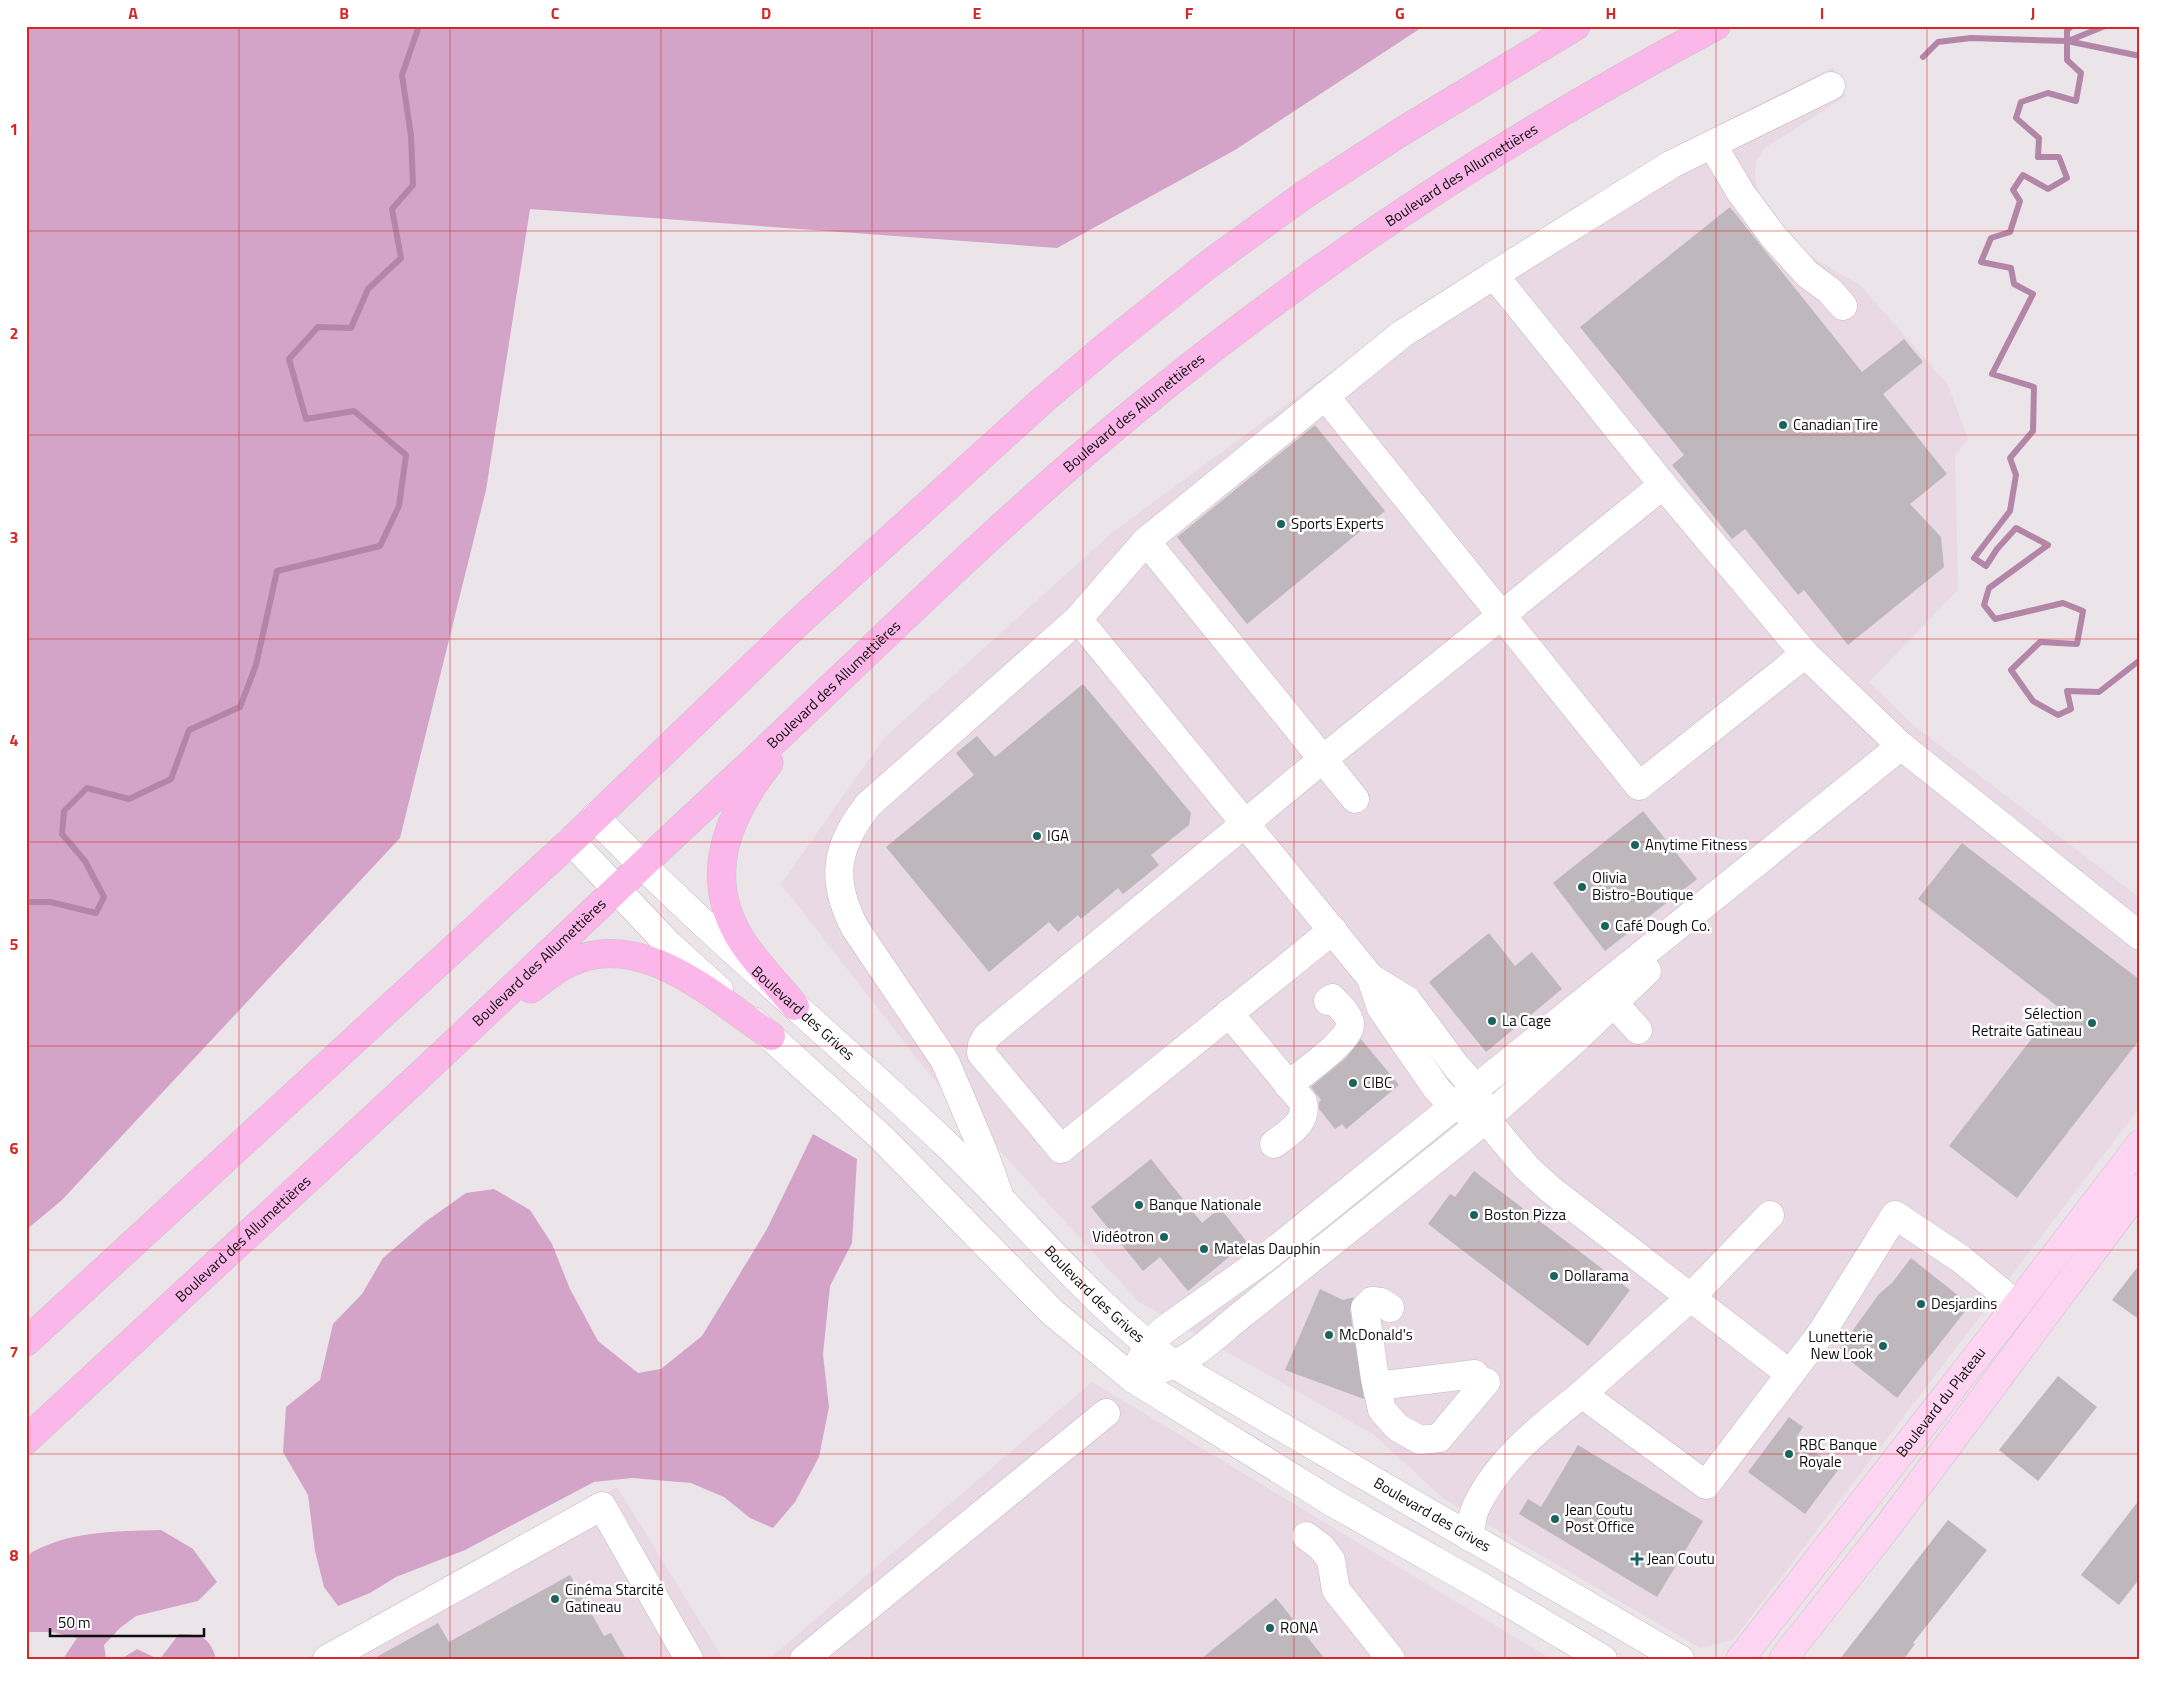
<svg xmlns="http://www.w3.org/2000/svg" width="2166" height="1685" font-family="'Titillium Web',sans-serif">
	<rect width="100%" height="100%" fill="#ebe4e9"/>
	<!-- built -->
	<g fill="#e8d9e4">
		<polygon points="1833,67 1846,96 1765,148 1756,161 1755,177 1758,193 1798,249 1860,285 1948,385 1968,439 1955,456 1958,590 1869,682 1913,725 2140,898 2140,1107 1733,1640 1700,1648 1444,1499 1373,1434 1139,1302 930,1075 781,884 884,738 1113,532 1378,337 1475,271 1571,209 1653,162 1709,130"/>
		<polygon points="1092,1382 1551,1659 769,1659"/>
		<polygon points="617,1487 723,1659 305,1659"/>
	</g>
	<!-- forest -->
	<g fill="#d3a4c7">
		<polygon points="26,26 1424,26 1235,150 1057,248 530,209 486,490 400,838 62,1200 26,1230"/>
		<polygon points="813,1134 857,1159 852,1243 830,1286 823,1354 829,1407 819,1457 795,1502 773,1528 750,1518 724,1497 691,1483 632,1478 594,1482 465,1550 396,1577 370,1593 338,1606 324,1587 315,1551 308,1495 283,1452 286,1407 320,1380 333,1324 362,1294 383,1258 425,1222 466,1193 494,1189 530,1210 552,1244 570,1289 598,1341 638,1373 661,1369 702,1336 767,1229"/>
		<path d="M161 1530 193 1549 217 1582 198 1601 136 1616 120 1628 104 1645 106 1659H63L77 1638 52 1632H28L26 1635V1556C64 1531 117 1531 161 1530Z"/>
		<path d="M179 1634C199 1634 210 1636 216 1659H160Z"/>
		<polygon points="137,1649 158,1659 121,1659"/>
	</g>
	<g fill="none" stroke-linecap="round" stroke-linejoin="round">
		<!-- stream -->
		<g stroke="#b386a8" stroke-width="6">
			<polyline points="2072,26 2067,30 2067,60 2081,73 2076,101 2048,93 2021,102 2016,118 2039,138 2038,157 2059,157 2067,178 2048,189 2023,175 2013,190 2020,201 2010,232 1991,238 1981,262 2011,268 2014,284 2033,294 1992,374 2034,387 2033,431 2010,458 2016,475 2010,511 1974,558 1986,566 1997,549 2016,528 2048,545 1989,588 1984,605 1995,619 2063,603 2083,611 2077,644 2040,642 2011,670 2033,701 2058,715 2071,709 2067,691 2099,692 2140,660"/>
			<polyline points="2068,41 2105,26"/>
			<polyline points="1923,57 1938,42 1971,38 2067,41 2140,56"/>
			<polyline points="26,902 50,902 96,913 104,897 85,861 62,834 64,811 87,788 129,799 171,779 189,730 240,707 256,665 277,571 380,546 399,506 406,455 354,411 306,419 289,359 318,327 351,328 368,289 401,258 392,209 413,185 411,136 402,75 419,26"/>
		</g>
	</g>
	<!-- building -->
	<g fill="#beb7bc">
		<polygon points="1730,207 1862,372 1904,339 1923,362 1883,394 1947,474 1910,504 1941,537 1944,567 1848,645 1804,590 1798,595 1745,529 1732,539 1672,465 1684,455 1580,327"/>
		<polygon points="1315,425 1385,511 1247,624 1177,537"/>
		<polygon points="1083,684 1191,813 1189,825 1151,855 1159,865 1123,894 1118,888 1081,919 1078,915 1058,932 1049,922 989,972 886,847 974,775 956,753 977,736 995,757"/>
		<polygon points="1643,811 1697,879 1605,951 1553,883"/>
		<polygon points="1962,843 2140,980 2140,1039 2017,1198 1949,1146 2057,1006 1918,899"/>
		<polygon points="1489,933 1515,966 1532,952 1562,989 1486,1052 1429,982"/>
		<polygon points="1361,1039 1399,1085 1346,1129 1342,1124 1335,1129 1319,1109 1319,1102 1321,1100 1311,1087 1346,1058"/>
		<polygon points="1151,1159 1202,1223 1220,1208 1247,1242 1188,1291 1160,1257 1143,1271 1091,1207"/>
		<polygon points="1474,1171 1630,1290 1588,1346 1428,1224 1450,1194 1455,1197"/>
		<polygon points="1911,1258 1970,1305 1897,1398 1838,1351 1879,1294 1892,1283"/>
		<polygon points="2140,1264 2140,1320 2112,1300"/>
		<polygon points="1320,1289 1343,1300 1354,1297 1350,1310 1364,1399 1285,1370"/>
		<polygon points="2058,1376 2097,1407 2038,1481 1999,1450"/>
		<polygon points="1789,1417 1803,1427 1796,1438 1838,1470 1805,1514 1748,1472"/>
		<polygon points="1578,1445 1703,1521 1657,1597 1519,1514 1528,1499 1541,1507"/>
		<polygon points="2140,1499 2140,1578 2119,1605 2081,1575"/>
		<polygon points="1948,1520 1987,1550 1913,1643 1915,1644 1904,1659 1840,1659"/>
		<polygon points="570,1575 604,1636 611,1633 626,1659 373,1659 438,1623 449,1642"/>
		<polygon points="1276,1598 1325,1659 1201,1659"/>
	</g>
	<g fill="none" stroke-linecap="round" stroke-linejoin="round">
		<defs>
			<g id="minor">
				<polyline points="1713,146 1741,193 1773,236 1807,274 1830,291 1843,306"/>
				<polyline points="1494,275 1672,164 1831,86"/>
				<polyline points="1325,396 1639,786 1805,654"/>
				<polyline points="1078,619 1371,978 1381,1008 1437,1089 1453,1106 1471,1113"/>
				<polyline points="1355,799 1146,541 1402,334 1494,275 1663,485"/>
				<path id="s1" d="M595 817C706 933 831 1034 947 1145 1024 1218 1088 1302 1175 1365L1680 1659"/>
				<polyline points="571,841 669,945 719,990"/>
				<polyline points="1333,930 1061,1149 981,1053 982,1045 987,1036 1323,759 1663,485 1805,654 1901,746 2140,936"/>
				<polyline points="1371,978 1407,1000 1456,1066 1475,1088 1486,1119 1526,1167 1550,1189 1790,1374"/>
				<polyline points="1602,990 1638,1030"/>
				<path d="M1229 1013 1303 1102C1308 1123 1288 1133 1274 1144"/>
				<polyline points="753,1021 882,1138 1052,1312 1132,1378 1335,1504 1480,1586 1603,1659"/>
				<path d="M1288 1085C1301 1074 1353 1039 1350 1023 1349 1014 1338 1005 1332 998L1328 1001"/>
				<path d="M998 1192 984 1153 945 1061 855 928C830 880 835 847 868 805L1078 619 1146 541"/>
				<polyline points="1390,1308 1381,1302 1372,1301 1365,1308 1375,1379 1382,1410 1397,1427 1420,1440 1439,1438 1486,1382"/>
				<polyline points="1140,1361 1148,1345 1164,1330 1264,1259 1901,746"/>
				<path d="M1162 1369C1191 1360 1212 1339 1236 1319L1486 1119 1578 1037 1647 971"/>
				<polyline points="1377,1386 1475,1374"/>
				<polyline points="1582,1394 1690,1298 1770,1215"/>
				<polyline points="1306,1536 1321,1547 1331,1560 1336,1590 1391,1659"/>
				<path d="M1469 1537C1471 1527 1472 1515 1476 1507 1498 1459 1543 1426 1582 1394L1706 1485 1822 1332 1895 1215 1961 1259 2017 1305"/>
				<polyline points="327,1659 602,1506 689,1659"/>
				<polyline points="804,1659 1106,1413"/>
			</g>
			<g id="major">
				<path id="s2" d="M1740 1659 2017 1305 2140 1144"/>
				<polyline points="1783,1659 1885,1530 2140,1188"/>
			</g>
			<g id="highway">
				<path d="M769 763C728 815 702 875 740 938 754 961 777 984 795 1006"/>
				<path d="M531 989C543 980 555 969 569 963 641 928 714 997 771 1036"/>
				<polyline points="26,1342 571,841 802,619 1043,400 1109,344 1209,264 1304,195 1401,132 1576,26"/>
				<path id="s3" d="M26 1440C156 1319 287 1199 417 1078 523 979 627 878 733 780 868 654 998 522 1142 405 1320 259 1513 134 1716 26"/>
			</g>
		</defs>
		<!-- minor casing -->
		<use href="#minor" stroke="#c1b9bf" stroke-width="29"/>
		<!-- major casing -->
		<use href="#major" stroke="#c5c5c5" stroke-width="29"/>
		<!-- highway casing -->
		<use href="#highway" stroke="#c5c5c5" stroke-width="29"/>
		<!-- minor -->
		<use href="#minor" stroke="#fff" stroke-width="28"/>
		<!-- major -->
		<use href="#major" stroke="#fdd4f2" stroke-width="28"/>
		<!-- highway -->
		<use href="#highway" stroke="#fbb7ea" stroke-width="28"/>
	</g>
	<!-- grid -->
	<path fill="none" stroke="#d62828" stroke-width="1" stroke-opacity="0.55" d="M239 26V1659M450 26V1659M661 26V1659M872 26V1659M1083 26V1659M1294 26V1659M1505 26V1659M1716 26V1659M1927 26V1659M26 231H2140M26 435H2140M26 639H2140M26 842H2140M26 1046H2140M26 1250H2140M26 1454H2140"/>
	<!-- markers -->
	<g fill="#19655e" stroke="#fff" stroke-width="2">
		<circle cx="1783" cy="425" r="5"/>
		<circle cx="1281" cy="524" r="5"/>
		<circle cx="1037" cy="836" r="5"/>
		<circle cx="1635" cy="845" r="5"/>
		<circle cx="1582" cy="887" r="5"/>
		<circle cx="1605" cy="926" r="5"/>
		<circle cx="1492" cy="1021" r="5"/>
		<circle cx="2092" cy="1023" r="5"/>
		<circle cx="1353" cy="1083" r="5"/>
		<circle cx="1139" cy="1205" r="5"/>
		<circle cx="1474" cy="1215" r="5"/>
		<circle cx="1164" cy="1237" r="5"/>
		<circle cx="1204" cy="1249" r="5"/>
		<circle cx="1554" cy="1276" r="5"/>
		<circle cx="1921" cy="1304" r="5"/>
		<circle cx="1329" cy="1335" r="5"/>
		<circle cx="1883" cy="1346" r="5"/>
		<circle cx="1789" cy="1454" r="5"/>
		<circle cx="1555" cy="1519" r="5"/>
		<path d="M1634.5 1551.5h5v5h5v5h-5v5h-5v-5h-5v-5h5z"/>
		<circle cx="555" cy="1599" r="5"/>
		<circle cx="1270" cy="1628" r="5"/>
	</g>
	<g text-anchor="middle" stroke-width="5" stroke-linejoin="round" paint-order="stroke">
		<!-- street labels -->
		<g font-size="15" fill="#0f0c0e" stroke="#fff">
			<text dy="5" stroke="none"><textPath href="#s3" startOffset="1916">Boulevard des Allumettières</textPath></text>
			<text dy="5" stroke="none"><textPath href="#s3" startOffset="1511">Boulevard des Allumettières</textPath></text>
			<text dy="5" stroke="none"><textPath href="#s3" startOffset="1106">Boulevard des Allumettières</textPath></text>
			<text dy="5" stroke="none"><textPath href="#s3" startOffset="701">Boulevard des Allumettières</textPath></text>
			<text dy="5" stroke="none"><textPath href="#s1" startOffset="286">Boulevard des Grives</textPath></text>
			<text dy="5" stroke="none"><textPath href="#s3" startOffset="296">Boulevard des Allumettières</textPath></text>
			<text dy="5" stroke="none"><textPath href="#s1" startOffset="691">Boulevard des Grives</textPath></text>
			<text dy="5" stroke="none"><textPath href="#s2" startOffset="326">Boulevard du Plateau</textPath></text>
			<text dy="5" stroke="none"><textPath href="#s1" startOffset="1096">Boulevard des Grives</textPath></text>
		</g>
		<!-- poi labels -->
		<g font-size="15" fill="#0f0c0e" stroke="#fff" text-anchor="start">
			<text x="1793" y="430">Canadian Tire</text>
			<text x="1291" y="529">Sports Experts</text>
			<text x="1047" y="841">IGA</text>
			<text x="1645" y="850">Anytime Fitness</text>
			<text x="1592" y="883">Olivia<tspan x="1592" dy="17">Bistro-Boutique</tspan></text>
			<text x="1615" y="931">Café Dough Co.</text>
			<text x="2082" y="1019" text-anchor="end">Sélection<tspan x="2082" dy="17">Retraite Gatineau</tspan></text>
			<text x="1502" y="1026">La Cage</text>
			<text x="1363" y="1088">CIBC</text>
			<text x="1149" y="1210">Banque Nationale</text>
			<text x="1484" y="1220">Boston Pizza</text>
			<text x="1154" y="1242" text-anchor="end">Vidéotron</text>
			<text x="1214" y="1254">Matelas Dauphin</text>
			<text x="1564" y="1281">Dollarama</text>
			<text x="1931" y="1309">Desjardins</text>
			<text x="1339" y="1340">McDonald's</text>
			<text x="1873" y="1342" text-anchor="end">Lunetterie<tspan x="1873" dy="17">New Look</tspan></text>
			<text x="1799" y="1450">RBC Banque<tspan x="1799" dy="17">Royale</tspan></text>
			<text x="1565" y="1515">Jean Coutu<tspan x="1565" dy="17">Post Office</tspan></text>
			<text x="1647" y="1564">Jean Coutu</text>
			<text x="565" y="1595">Cinéma Starcité<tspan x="565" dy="17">Gatineau</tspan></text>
			<text x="1280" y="1633">RONA</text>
		</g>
	</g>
	<!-- border -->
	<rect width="2166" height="1685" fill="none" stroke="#ffffff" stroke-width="55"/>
	<!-- scale -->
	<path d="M50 1628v8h154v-8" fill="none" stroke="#0f0c0e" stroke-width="2.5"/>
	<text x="58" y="1628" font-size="15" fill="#0f0c0e" stroke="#ffffff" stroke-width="4" paint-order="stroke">50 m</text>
	<rect x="28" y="28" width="2110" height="1630" fill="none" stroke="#d62828" stroke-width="2"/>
	<g font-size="16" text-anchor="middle" font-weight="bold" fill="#d62828">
		<text x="133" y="19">A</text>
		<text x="344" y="19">B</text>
		<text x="555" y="19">C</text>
		<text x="766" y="19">D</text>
		<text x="977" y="19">E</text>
		<text x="1189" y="19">F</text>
		<text x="1400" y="19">G</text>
		<text x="1611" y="19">H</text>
		<text x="1822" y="19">I</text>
		<text x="2033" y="19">J</text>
		<text x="14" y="135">1</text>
		<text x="14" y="339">2</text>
		<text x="14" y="543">3</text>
		<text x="14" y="746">4</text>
		<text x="14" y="950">5</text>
		<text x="14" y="1154">6</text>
		<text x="14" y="1358">7</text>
		<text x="14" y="1561">8</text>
	</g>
</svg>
